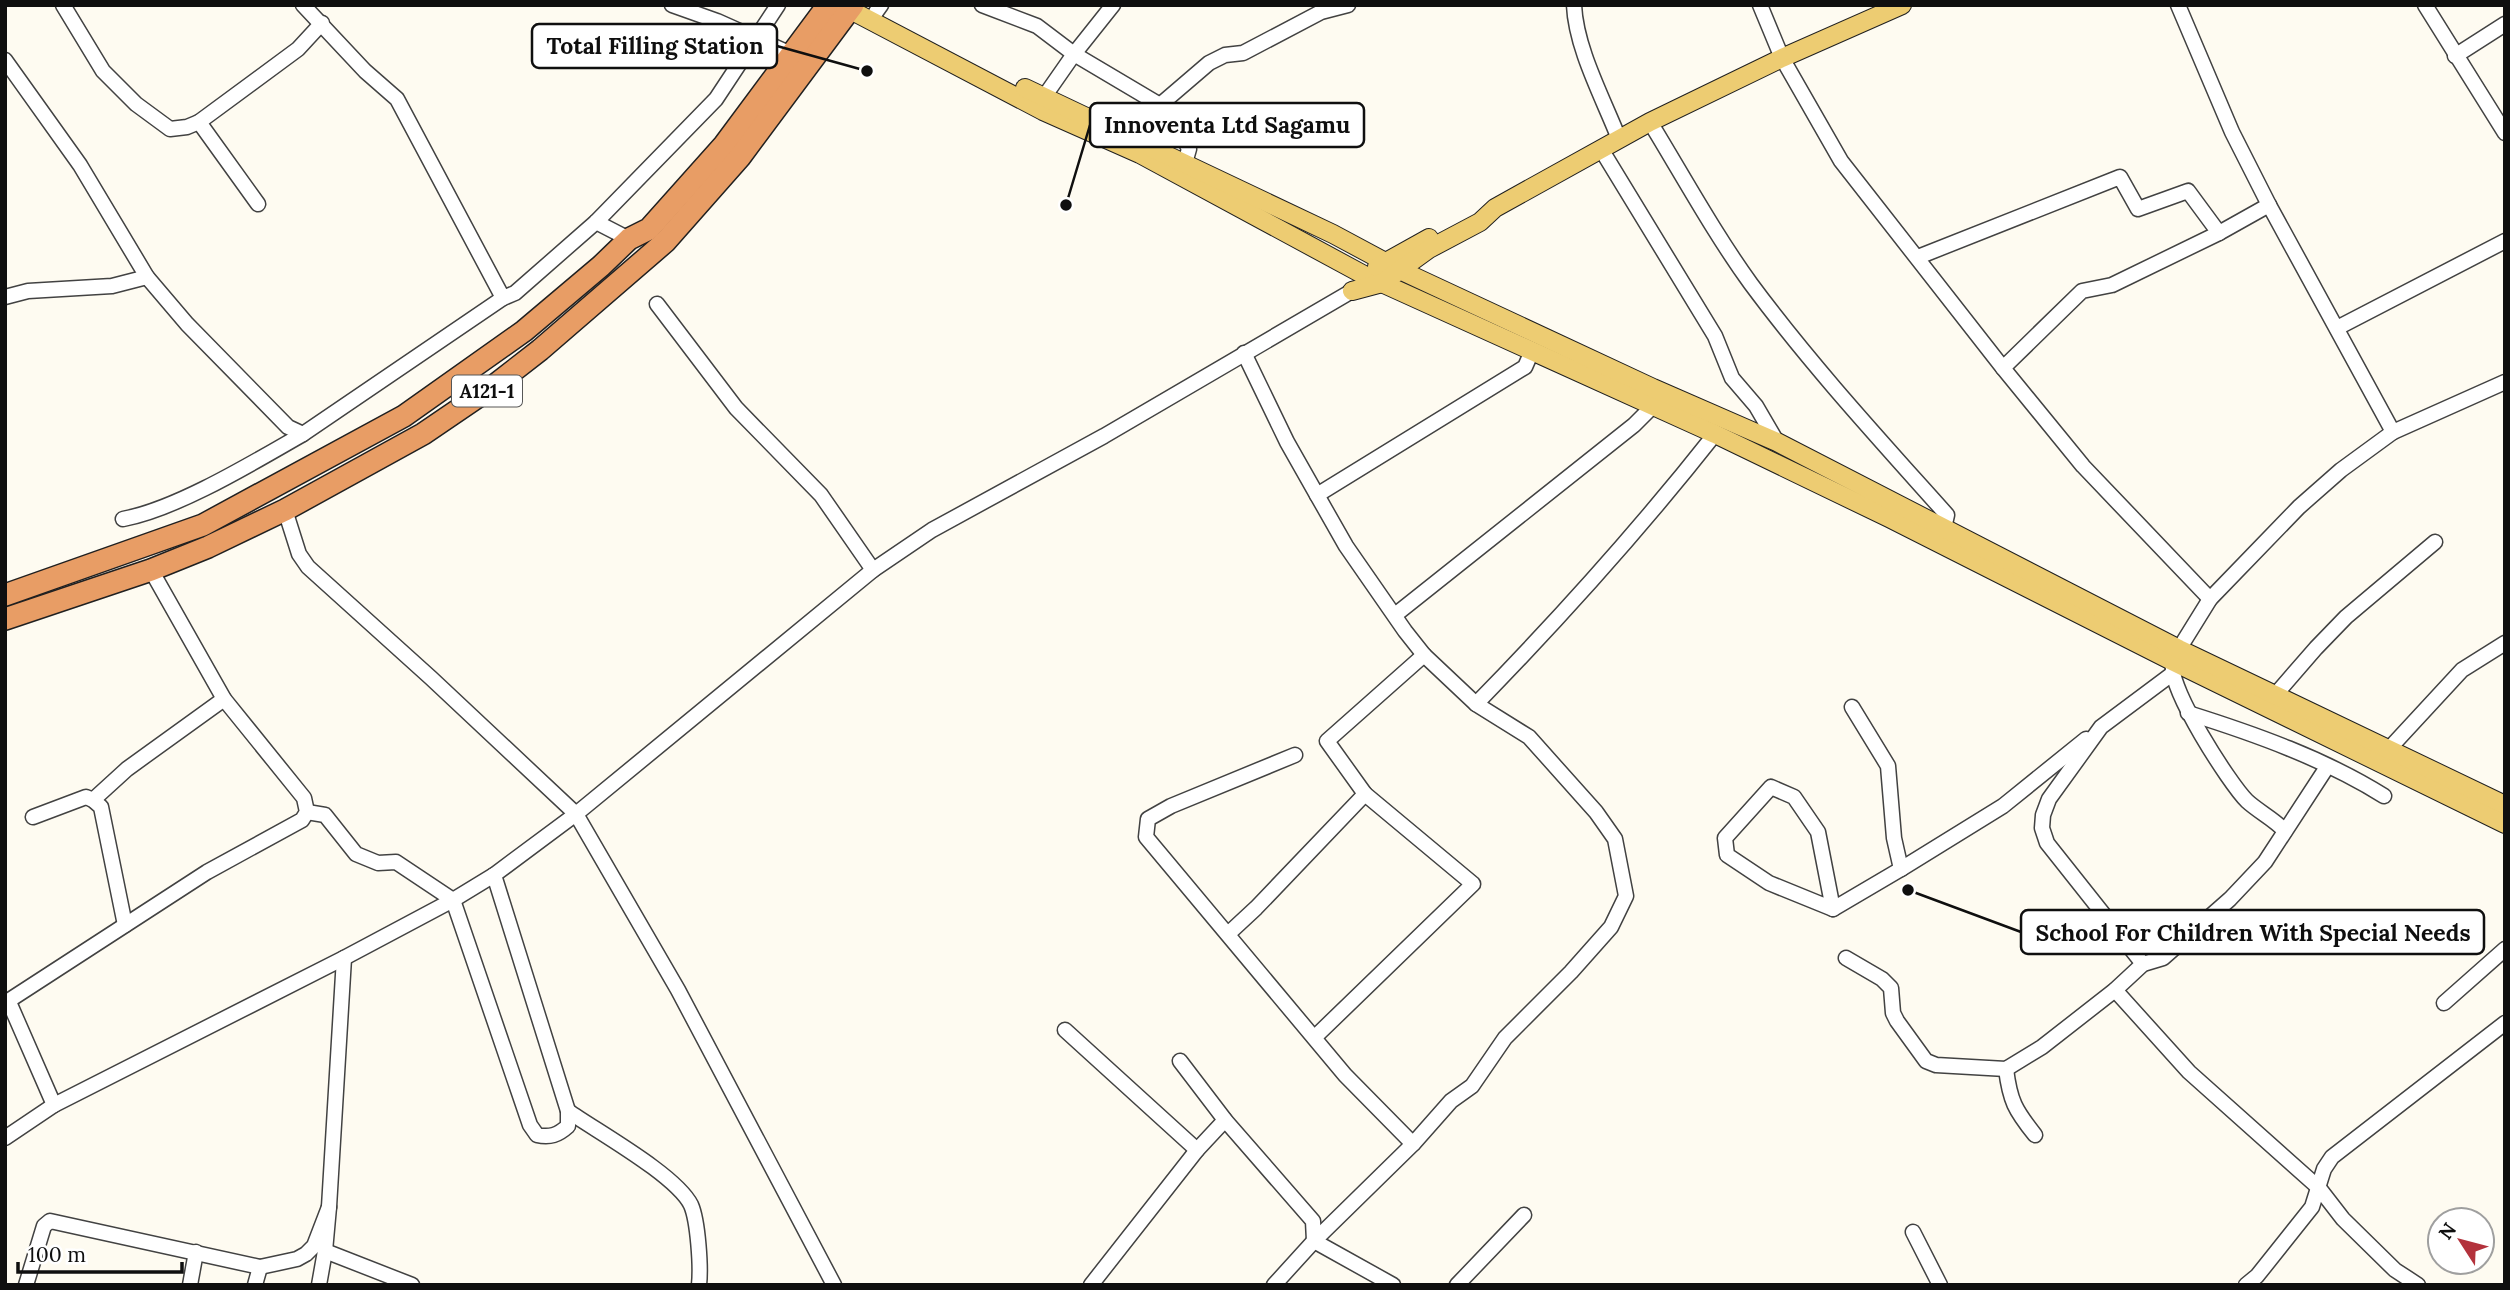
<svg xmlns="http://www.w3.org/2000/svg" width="2510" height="1290" font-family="Lora,serif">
	<rect width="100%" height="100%" fill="#fefbf1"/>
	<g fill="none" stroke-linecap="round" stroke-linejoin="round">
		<defs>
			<g id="minor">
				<polyline points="63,5 103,71 136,104 170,129 187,127 199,122 298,49 322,23"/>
				<polyline points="303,5 365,71 397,99 503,298"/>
				<polyline points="672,5 717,21 791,54"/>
				<polyline points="982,5 1037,26 1074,54 1160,105 1175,121 1189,149 1185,163"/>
				<path d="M1574 5C1576 49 1603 98 1619 139"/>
				<polyline points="1760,5 1782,58 1841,161 2003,368 2083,466 2210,599"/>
				<polyline points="2178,5 2232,132 2269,205 2393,432"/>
				<polyline points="2425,5 2505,133"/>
				<polyline points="876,12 881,5"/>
				<polyline points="2455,56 2505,24"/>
				<polyline points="5,60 80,165 147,277 187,324 288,427 303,434 503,298 515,293 596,222 716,99 778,5"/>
				<polyline points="1044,97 1074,54 1113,5"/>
				<polyline points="1160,105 1209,63 1225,55 1243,53 1321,12 1348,5"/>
				<polyline points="199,122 258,204"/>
				<path d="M1650 122C1683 176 1714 233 1751 284 1811 365 1880 440 1947 515L1944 528"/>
				<polyline points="1601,149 1715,336 1732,378 1756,406 1777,442"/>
				<polyline points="596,222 629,239"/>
				<polyline points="1918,257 2120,177 2138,209 2188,191 2219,233"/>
				<polyline points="5,297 28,291 112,286 147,277"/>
				<polyline points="657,304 736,408 821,495 873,570"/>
				<polyline points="2337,328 2505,241"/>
				<polyline points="1244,353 1287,442 1317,495 1346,546 1405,631 1424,655 1476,704 1529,737 1596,812 1615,839 1626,896 1611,927 1571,972 1505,1038 1472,1086 1451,1101 1413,1144 1314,1241 1274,1285"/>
				<polyline points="2003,368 2082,291 2112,285 2219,233 2269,205"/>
				<polyline points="1317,495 1525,367 1532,351"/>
				<polyline points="285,510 299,554 308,567 431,678 576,814 678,990 834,1285"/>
				<path d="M123 519C177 509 254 462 303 434"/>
				<polyline points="1395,615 1634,425 1653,406"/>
				<polyline points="2179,649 2210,599 2299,507 2341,470 2393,432 2505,382"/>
				<path d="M2173 666C2169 689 2229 783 2247 801 2259 812 2274 819 2285 831"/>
				<polyline points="2276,694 2316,648 2346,617 2435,542"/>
				<path d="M1476 704C1560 618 1640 529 1715 434"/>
				<path d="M2188 713C2255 734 2325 759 2384 796"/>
				<polyline points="2388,750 2462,670 2505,643"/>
				<polyline points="1295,755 1171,806 1148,819 1146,837 1345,1075 1413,1144"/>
				<polygon points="1771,787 1794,797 1818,832 1833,909 1769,883 1727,855 1725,838"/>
				<polyline points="93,800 127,769 224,699"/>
				<path d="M307 812 325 815 356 854 378 863 396 862 453 900 530 1125 537 1135C550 1138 558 1135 568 1126V1111L494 875"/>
				<polyline points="33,817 86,797 93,800 101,807 125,925"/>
				<polyline points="1901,869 2003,806 2086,739"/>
				<polyline points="1833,909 1901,869 1894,838 1888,766 1852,707"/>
				<polyline points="1228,934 1256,908 1365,794 1327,741 1424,655"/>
				<polyline points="1846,958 1882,979 1891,988 1893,1013 1897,1021 1926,1061 1936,1065 2006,1069 2042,1047 2115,990 2143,964 2163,958 2230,899 2265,862 2327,767"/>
				<polyline points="2143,964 2047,843 2042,828 2043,815 2049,799 2101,727 2172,674"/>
				<polyline points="2115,990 2189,1072 2319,1188 2343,1219 2395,1270 2418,1285"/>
				<polyline points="9,1002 54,1105"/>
				<polyline points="5,1003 207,872 302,820 307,812 304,798 224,699 151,570"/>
				<polyline points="2444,1003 2505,949"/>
				<polyline points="1065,1030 1197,1150"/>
				<polyline points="1315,1037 1473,884 1365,794"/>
				<polyline points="1180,1061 1225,1120 1313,1221 1314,1241 1393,1285"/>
				<path d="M2006 1069C2010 1101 2015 1110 2035 1135"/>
				<path d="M568 1111C598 1132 676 1175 691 1205 698 1221 701 1267 699 1285"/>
				<polyline points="5,1138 54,1105 344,958 453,900 494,875 576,814 873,570 932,530 1104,436 1352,291"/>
				<polyline points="1913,1232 1940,1285"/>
				<polyline points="325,1251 412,1285"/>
				<polyline points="26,1285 44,1226 50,1221 260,1267 297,1259 306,1254 314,1246 329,1207"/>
				<polyline points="190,1285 196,1252"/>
				<polyline points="255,1285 260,1267"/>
				<polyline points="319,1285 325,1251 329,1207 344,958"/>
				<polyline points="1091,1285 1197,1150 1225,1120"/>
				<polyline points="1457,1285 1524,1215"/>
				<polyline points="2246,1285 2257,1276 2312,1207 2324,1169 2332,1157 2505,1023"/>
			</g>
			<g id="major">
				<polyline points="841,5 1043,111 1140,154 1364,275 1715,434 1889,518 2174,662 2505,824"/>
				<polyline points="1025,88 1333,234 1402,271 1653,388 1777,442 2179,649 2505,805"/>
				<polyline points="1377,267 1429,238"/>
				<polyline points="1352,291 1382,283 1429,249 1480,222 1495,208 1650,122 1782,58 1902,5"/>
			</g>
			<g id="highway">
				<polyline points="5,595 203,525 404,416 524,331 601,266 629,239 649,229 724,145 828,5"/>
				<polyline points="5,619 151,570 208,547 285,510 423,434 495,385 540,350 665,242 740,157 853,5"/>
			</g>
		</defs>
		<!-- minor casing -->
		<use href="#minor" stroke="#424242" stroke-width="17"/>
		<!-- major casing -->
		<use href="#major" stroke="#202020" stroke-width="20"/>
		<!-- highway casing -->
		<use href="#highway" stroke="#202020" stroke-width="24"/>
		<!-- minor -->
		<use href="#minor" stroke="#fff" stroke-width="14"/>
		<!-- major -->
		<use href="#major" stroke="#edcc72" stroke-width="18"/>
		<!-- highway -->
		<use href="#highway" stroke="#e89d65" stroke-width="21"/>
	</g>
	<g text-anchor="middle" stroke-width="7" stroke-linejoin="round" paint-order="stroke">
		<!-- shield labels -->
		<rect fill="#fff" stroke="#575757" stroke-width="2" x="452" y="375.5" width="70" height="31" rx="5"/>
		<g font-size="19" font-weight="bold" fill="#0f0f0f">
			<text x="487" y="398">A121-1</text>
		</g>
	</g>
	<!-- callouts -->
	<path fill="none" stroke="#0f0f0f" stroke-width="2.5" d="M867 71L777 46M1066 205L1090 125M1908 890L2021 932"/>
	<g fill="#0f0f0f" stroke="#fff" stroke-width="2.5">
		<circle cx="867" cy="71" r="7"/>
		<circle cx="1066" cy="205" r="7"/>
		<circle cx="1908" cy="890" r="7"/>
	</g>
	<g fill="#fff" stroke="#0f0f0f" stroke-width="2.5">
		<rect x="532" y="24" width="245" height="44" rx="7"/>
		<rect x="1090" y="103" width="274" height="44" rx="7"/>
		<rect x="2021" y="910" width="463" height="44" rx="7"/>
	</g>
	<g font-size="23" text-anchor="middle" font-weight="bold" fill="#0f0f0f">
		<text x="655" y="54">Total Filling Station</text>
		<text x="1227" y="133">Innoventa Ltd Sagamu</text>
		<text x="2253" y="941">School For Children With Special Needs</text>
	</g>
	<!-- border -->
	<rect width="2510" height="1290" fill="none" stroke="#0f0f0f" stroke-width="14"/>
	<!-- north arrow -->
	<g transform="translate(2461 1241) rotate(306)"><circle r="33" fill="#ffffff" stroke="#9f9f9f" stroke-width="2"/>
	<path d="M0-5L12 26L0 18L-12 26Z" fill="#b3323c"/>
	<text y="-10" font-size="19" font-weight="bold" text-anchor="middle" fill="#0f0f0f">N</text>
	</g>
	<!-- scale -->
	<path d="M18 1262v10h164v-10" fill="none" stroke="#0f0f0f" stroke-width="3.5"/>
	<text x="28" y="1262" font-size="21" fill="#0f0f0f" stroke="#ffffff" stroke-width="5" paint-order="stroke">100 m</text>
</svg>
